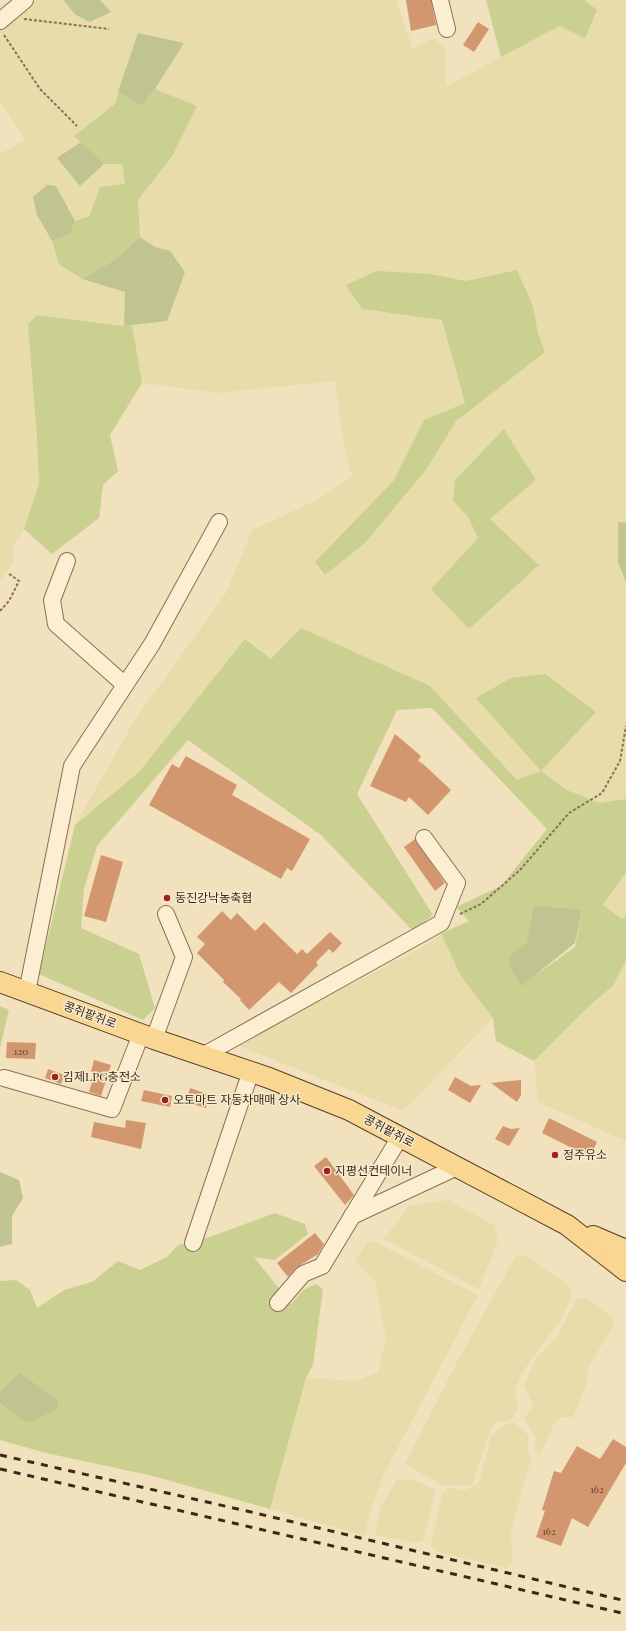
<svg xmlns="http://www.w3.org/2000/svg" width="626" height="1631" font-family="'Playfair Display','Noto Sans KR',serif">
	<rect width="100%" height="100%" fill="#f1e1bd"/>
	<!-- farmland -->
	<g fill="#e8ddaa" fill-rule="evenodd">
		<path d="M36 0H63L64 3 111 12 100 0H396L413 49 434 38 446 49 445 87 559 26 596 10 584 0H626V523H618V562L626 582V799L599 803 567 790 541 771 517 780 430 686 270 659 246 639 139 772 75 825 136 718 226 593 252 530 315 501 352 476 345 451 335 381 218 393 142 383 132 325 167 320 170 251 155 247 140 237 138 200 173 155 197 106 155 89 184 43 138 33 116 103 75 135 81 142 58 158 80 186 104 164H122L125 184 100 187 88 216 75 221 56 186 37 215 52 241 60 264 82 279 126 292 124 326 37 315 28 324 37 438 39 484 24 529 13 545V563L0 580V154L25 140 0 102V29ZM517 270 533 306 538 333 545 352 455 421 426 470 365 543 324 575 315 562 394 480 424 420 465 403 442 319 362 309 431 274 466 281ZM468 517 539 565 431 589 478 538Z"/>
		<polygon points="626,872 626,916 622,919 603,905"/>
		<polygon points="441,934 461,976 493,1018 403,1111 237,1045 426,945"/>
		<polygon points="626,960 626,1141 538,1102 534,1061 570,1022 613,987"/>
		<polygon points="448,1200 494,1225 498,1240 479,1289 384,1239 409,1206"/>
		<polygon points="368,1241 375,1242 478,1295 384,1474 369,1515 365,1536 270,1509 306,1378 354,1381 378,1372 386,1338 375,1281 355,1261"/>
		<polygon points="522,1255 530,1258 570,1287 572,1295 562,1318 521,1374 515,1392 518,1410 510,1421 497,1422 492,1426 472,1485 442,1485 405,1464 457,1362 515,1257"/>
		<polygon points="585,1297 613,1317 614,1326 589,1365 587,1383 573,1417 563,1417 555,1421 542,1451 538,1455 534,1449 536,1437 524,1418 533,1406 524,1385 535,1360 557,1336 576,1300"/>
		<polygon points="513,1422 528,1435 528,1452 531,1459 511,1530 512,1565 506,1568 437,1552 431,1545 442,1494 449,1488 466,1490 479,1483 491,1437 500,1427"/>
		<polygon points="411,1479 435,1489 424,1540 417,1543 375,1535 381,1506 397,1480"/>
	</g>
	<!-- green -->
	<g fill="#cad090" fill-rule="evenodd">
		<polygon points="486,0 584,0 597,10 585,38 559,26 501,57"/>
		<polygon points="155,89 197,106 173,155 138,200 140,237 116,259 82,279 59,264 52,241 70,234 75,221 89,216 100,187 125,184 122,164 104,164 74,136 116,103 118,92 142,106"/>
		<polygon points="517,270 533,306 538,333 545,352 456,421 426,470 365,543 325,575 315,562 394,480 424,420 465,403 442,320 362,309 346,285 376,271 431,274 466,281"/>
		<polygon points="37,315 123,326 132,325 142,383 110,435 118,471 103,485 99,518 52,554 24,529 39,484 37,438 28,324"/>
		<polygon points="504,429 536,480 490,519 539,565 469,629 431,589 478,538 468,517 453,501 455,480"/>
		<path d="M301 628 430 686 517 780 541 771 476 698 511 678 545 674 596 712 541 771 567 790 599 803 626 799V872L603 905 622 919 626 916V960L613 986 588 1007 534 1061 496 1041 493 1018 461 976 441 934 469 921 456 907 501 886 547 829 432 708 397 710 357 794 433 915 413 931 321 835 188 740 97 846 84 889 81 928 139 954 155 1008 143 1020 39 974 75 825 139 772 245 639 271 659ZM582 910 575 947 522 985 510 955Z"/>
		<polygon points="0,1006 9,1010 0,1048"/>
		<polygon points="275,1213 305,1224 308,1234 275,1260 254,1257 291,1304 303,1290 316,1284 323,1289 313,1365 306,1378 270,1509 153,1476 46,1453 0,1440 0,1403 20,1419 20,1373 0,1391 0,1281 16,1280 30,1290 37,1308 64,1290 92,1282 118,1261 140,1270 167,1257 178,1245 210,1237"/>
	</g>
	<!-- cemetery -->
	<g fill="#bfc491">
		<polygon points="63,0 100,0 111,12 90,22 76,15"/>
		<polygon points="138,33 184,43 155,89 142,106 118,92"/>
		<polygon points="81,142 104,164 80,186 57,158"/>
		<polygon points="47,185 56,186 75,221 70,234 52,241 37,215 33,197"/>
		<polygon points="140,237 155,247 170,251 185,272 167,321 124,326 125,292 82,279 116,259"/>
		<polygon points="618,522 626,523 626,582 618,562"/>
		<polygon points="534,906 582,910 575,943 522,986 509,965 510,955 527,943"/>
		<polygon points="0,1172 19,1180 23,1198 12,1216 12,1244 0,1247"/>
		<polygon points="20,1373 58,1401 57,1409 30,1423 20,1419 0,1403 0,1391"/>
	</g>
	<!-- building -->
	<g fill="#d3976f">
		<polygon points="406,0 431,0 436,25 411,31"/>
		<polygon points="478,22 489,29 474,52 463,45"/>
		<polygon points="395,734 421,756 418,761 423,764 451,790 428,815 409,797 406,802 370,786"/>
		<polygon points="186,756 237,785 232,795 310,839 292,871 287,868 281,879 149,805 172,764 179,768"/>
		<polygon points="415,839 445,883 435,891 404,847"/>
		<polygon points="101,855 123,862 106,922 84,916"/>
		<polygon points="222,911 231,920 237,913 255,931 264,922 297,954 302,949 307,954 330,932 342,943 333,953 329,949 316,962 318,965 291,993 279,982 249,1010 240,1000 241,999 223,982 224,980 197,953 205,944 197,937"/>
		<polygon points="7,1042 36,1043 35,1059 6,1058"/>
		<polygon points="94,1060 111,1065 101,1096 89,1092 95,1073 91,1072"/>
		<polygon points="48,1069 64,1075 61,1084 45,1078"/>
		<polygon points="455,1077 471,1086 481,1085 470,1103 448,1090"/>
		<polygon points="521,1080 521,1095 517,1102 491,1083"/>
		<polygon points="190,1088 210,1095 206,1108 186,1102"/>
		<polygon points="144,1090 172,1096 170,1107 141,1101"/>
		<polygon points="549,1118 597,1142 590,1157 542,1133"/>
		<polygon points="126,1120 146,1123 141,1149 91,1137 94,1122 125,1128"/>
		<polygon points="503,1126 511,1129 520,1128 509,1146 495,1139"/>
		<polygon points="326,1157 354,1195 345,1205 314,1166"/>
		<polygon points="315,1233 324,1244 318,1254 296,1268 288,1277 277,1263"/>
		<polygon points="613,1439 626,1447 626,1463 588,1527 572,1518 561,1546 536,1537 545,1511 542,1510 554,1471 561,1473 577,1446 600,1459"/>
	</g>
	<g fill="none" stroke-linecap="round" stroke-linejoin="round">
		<defs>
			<g id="minor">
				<polyline points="440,0 447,29"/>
				<polyline points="0,21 25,0"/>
				<polyline points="67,561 52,600 56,624 125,685"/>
				<polyline points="27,992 72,766 152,644 219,522"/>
				<polyline points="154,1039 184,957 166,914"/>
				<polyline points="204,1055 441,923 457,883 424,838"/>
				<polyline points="4,1078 112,1109 141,1034"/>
				<polyline points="352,1216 457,1167"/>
				<polyline points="193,1243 251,1071"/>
				<polyline points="278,1303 303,1274 322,1266 400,1137"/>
			</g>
			<g id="major">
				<polyline points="0,982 154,1039 269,1078 349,1110 567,1225 626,1271"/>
				<polyline points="593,1236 626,1250"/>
			</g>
		</defs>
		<!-- minor casing -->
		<use href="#minor" stroke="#8b7055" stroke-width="18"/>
		<!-- major casing -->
		<use href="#major" stroke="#583e2a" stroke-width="22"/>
		<!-- path -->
		<g stroke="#8b7055" stroke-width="2" stroke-dasharray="3 2" stroke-linecap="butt">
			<polyline points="24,19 109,29"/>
			<polyline points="4,35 40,89 77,126"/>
			<polyline points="0,611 9,601 19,581 8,573"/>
			<polyline points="460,914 481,904 520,870 569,813 602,793 620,761 626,726"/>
		</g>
		<!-- minor -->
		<use href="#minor" stroke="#fceed1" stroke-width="16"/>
		<!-- major -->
		<use href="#major" stroke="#f9d691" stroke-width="20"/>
		<!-- rail -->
		<g stroke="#39291b" stroke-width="3" stroke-dasharray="7 7" stroke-linecap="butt">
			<polyline points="0,1455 251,1512 626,1601"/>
			<polyline points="0,1469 626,1614"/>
		</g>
	</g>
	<!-- markers -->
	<g fill="#9f2023" stroke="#f8ebcd" stroke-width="1.5">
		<circle cx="167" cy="898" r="4"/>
		<circle cx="55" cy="1077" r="4"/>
		<circle cx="165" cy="1100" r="4"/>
		<circle cx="555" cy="1155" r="4"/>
		<circle cx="327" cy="1171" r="4"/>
	</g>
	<g text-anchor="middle" stroke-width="3" stroke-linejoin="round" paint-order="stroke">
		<!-- number labels -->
		<g font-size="10" fill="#604430">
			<text x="21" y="1055">120</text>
			<text x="597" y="1493">162</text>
			<text x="549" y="1535">162</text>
		</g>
		<!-- poi labels -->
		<g font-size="12" fill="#39291b" stroke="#f8ebcd" text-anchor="start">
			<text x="175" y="902">동진강낙농축협</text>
			<text x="63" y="1081">김제LPG충전소</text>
			<text x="173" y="1104">오토마트 자동차매매 상사</text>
			<text x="563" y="1159">정주유소</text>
			<text x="335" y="1175">지평선컨테이너</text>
		</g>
		<!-- street labels -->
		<g font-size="12" fill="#39291b" stroke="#f8ebcd">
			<text transform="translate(90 1015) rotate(20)" y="4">콩쥐팥쥐로</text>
			<text transform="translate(389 1131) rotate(28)" y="4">콩쥐팥쥐로</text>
		</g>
	</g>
</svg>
